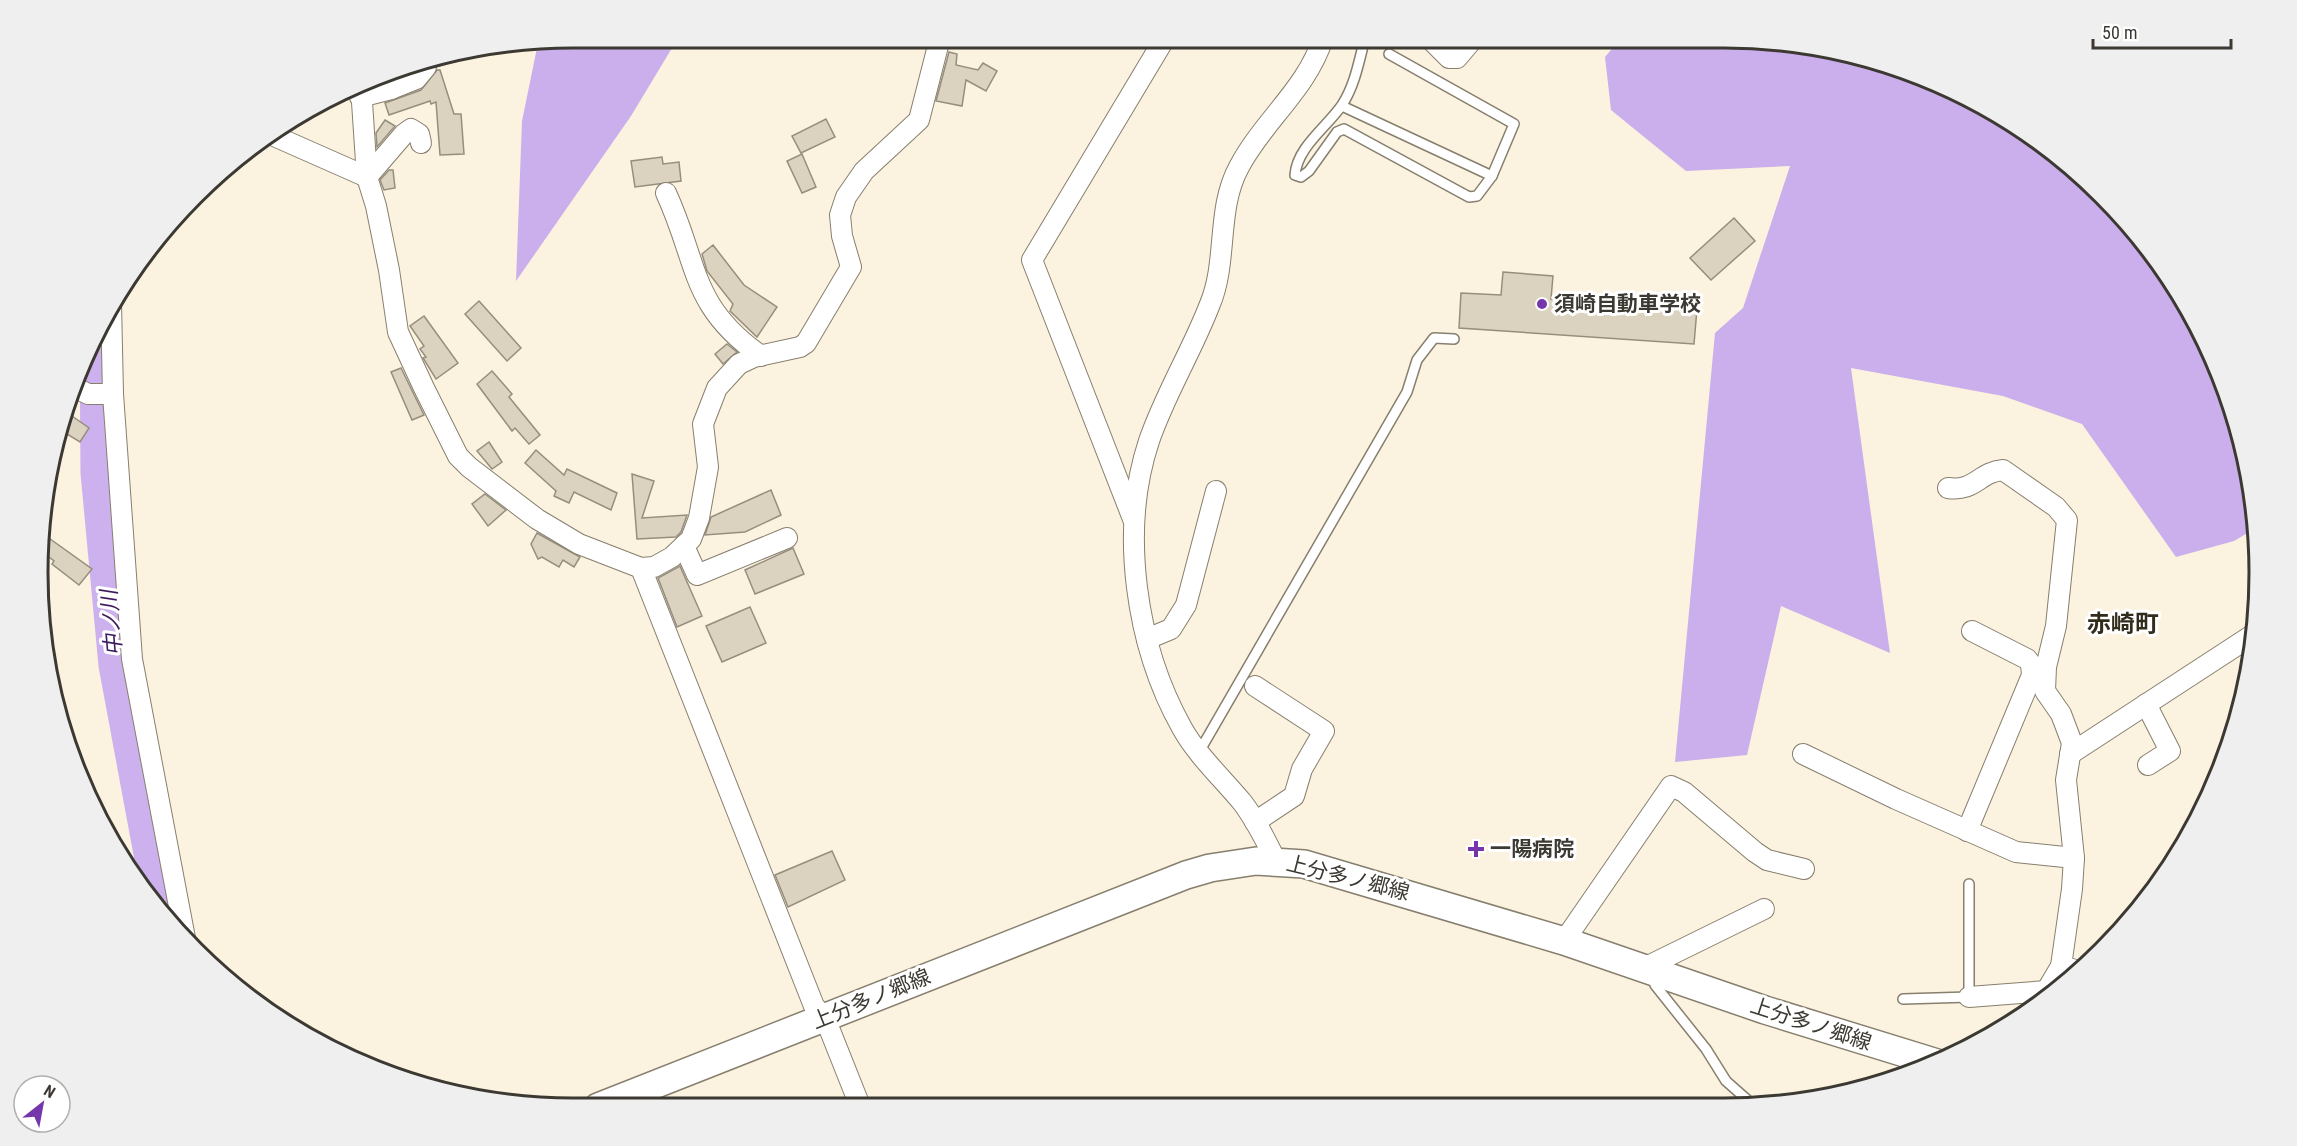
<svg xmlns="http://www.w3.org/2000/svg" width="2297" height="1146" font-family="'Roboto Condensed','Noto Sans JP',sans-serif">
	<rect width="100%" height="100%" fill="#fbf2df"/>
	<!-- forest -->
	<g fill="#cbafec">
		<polygon points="573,38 678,38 631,116 516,281 522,121 538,43"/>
		<polygon points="1621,38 1759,39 1862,56 1961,93 2050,148 2126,220 2188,305 2231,401 2255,503 2256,528 2234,541 2176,557 2082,424 2003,396 1851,368 1890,653 1781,606 1747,755 1675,762 1715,333 1743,308 1790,166 1686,171 1611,110 1605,57"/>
	</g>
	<!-- water -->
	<polygon fill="#cdb1ee" points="151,808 171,919 147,885 134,810"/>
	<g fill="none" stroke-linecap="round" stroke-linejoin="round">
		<!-- river -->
		<polyline stroke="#cdb1ee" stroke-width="33" points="96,341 97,473 115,665 159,902"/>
	</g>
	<!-- building -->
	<g fill="#dbd2c0" stroke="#968e7d" stroke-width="1.5">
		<polygon points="949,52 957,54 956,65 978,70 983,63 997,71 986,91 966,80 962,106 936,101"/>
		<polygon points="437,70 440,70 454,114 461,114 464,154 440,155 436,102 431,104 430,101 389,115 385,103 421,90"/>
		<polygon points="826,119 835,137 801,153 792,136"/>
		<polygon points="385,120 395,126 377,147 376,133"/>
		<polygon points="802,154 816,187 802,193 787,161"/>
		<polygon points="662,157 663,164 679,162 681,181 635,187 631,161"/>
		<polygon points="389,170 393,170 395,188 384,190 380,180"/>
		<polygon points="1734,218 1755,241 1711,280 1690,258"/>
		<polygon points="713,245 744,285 777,307 757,337 730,311 733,304 707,271 702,254"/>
		<polygon points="1503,272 1553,276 1551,299 1697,309 1694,344 1459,328 1461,293 1501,295"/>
		<polygon points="479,301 521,348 507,361 465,314"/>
		<polygon points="424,316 458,363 436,379 423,358 426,357 420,349 424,346 410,326"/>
		<polygon points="727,344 737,352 723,364 715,354"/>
		<polygon points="401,368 424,415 412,420 391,372"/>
		<polygon points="492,371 512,394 509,397 540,435 529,444 515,428 512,431 477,384"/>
		<polygon points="72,416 89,428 80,442 62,431"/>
		<polygon points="489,442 502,462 492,469 477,451"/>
		<polygon points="536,450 564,475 567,469 617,493 611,510 574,492 569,503 554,496 556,491 525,463"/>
		<polygon points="632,474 654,481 642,518 687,515 681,532 676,537 637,539"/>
		<polygon points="771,490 781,515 745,532 705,535 711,517"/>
		<polygon points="485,494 506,510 488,526 472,504"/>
		<polygon points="537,533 580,557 574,567 563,560 559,567 542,557 538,559 531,544"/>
		<polygon points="46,536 92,569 79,585 52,564 54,561 45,554"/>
		<polygon points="793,548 804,574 755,594 745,570"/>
		<polygon points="680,566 702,616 677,627 658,578"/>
		<polygon points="750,607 766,643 722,662 706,626"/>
		<polygon points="832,851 845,880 788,907 775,875"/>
	</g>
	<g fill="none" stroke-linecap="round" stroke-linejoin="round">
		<defs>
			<g id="lane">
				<path d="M1365 38C1359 61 1355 85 1342 105 1327 127 1297 147 1295 175L1301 177 1309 171 1337 132 1344 129 1469 197 1477 196 1492 176 1514 124 1389 54"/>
				<polyline points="1342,106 1492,176"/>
				<polyline points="1199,752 1407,392 1417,360 1434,338 1454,339"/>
				<polyline points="1655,985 1706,1049 1726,1081 1752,1104"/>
				<polyline points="1903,999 1969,997 1969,884"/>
			</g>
			<g id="street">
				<polyline points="1429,38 1449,58 1457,58 1474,38"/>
				<polyline points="361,87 367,177 376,206 389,270 398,332 424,388 458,456 469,467 537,519 579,544 641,568 654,567 672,557 691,539 699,518 708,467 703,424 717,388 739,364 754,357 800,347 806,343 851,267 842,236 840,215 846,197 864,171 919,120 940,38"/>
				<polyline points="391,89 416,79 426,67"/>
				<polyline points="360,97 391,89 397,68"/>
				<polyline points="272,135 367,177"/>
				<polyline points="367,177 404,134 411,129 419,134 421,143"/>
				<path d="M666 193C699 264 689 305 761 356"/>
				<polyline points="111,303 113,394 132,659 185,938"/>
				<polyline points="78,389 88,394 113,394"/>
				<path d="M1948 488C1975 492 1979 472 2003 470L2056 507 2067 520 2056 626 2046 667 2045 691 2061 714 2072 743 2066 780 2074 858 2072 889 2061 966 2038 1005"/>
				<polyline points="1133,519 1032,260 1165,38"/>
				<polyline points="684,546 697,575 787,538"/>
				<polyline points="641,568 814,1006 825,1018 860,1106"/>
				<polyline points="1147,639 1171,629 1186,605 1216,491"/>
				<polyline points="1255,686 1324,731 1302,769 1294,796 1255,822"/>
				<polyline points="2146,704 2170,751 2148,765"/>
				<polyline points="1803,754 1896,799 2016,852 2074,858"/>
				<polyline points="2070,754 2254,634"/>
				<polyline points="1967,831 2032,675 2031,664 2027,659 1972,631"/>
				<path d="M1276 861C1266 841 1256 820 1242 802 1222 778 1197 755 1182 728 1136 646 1119 531 1149 441 1165 394 1192 351 1210 304 1228 261 1216 209 1239 167 1263 121 1307 89 1323 38"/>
				<polyline points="1564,941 1671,786 1684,792 1755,852 1767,860 1804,869"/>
				<polyline points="2061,966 2079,971"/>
				<polyline points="1646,967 1764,909"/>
				<polyline points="1969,997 2047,991"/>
			</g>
			<polyline id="secondary" points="598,1107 1186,875 1210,868 1256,861 1304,864 1564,941 1765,1010 1937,1063"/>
		</defs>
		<!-- lane casing -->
		<use href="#lane" stroke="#877f6e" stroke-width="12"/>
		<!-- street casing -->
		<use href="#street" stroke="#877f6e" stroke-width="22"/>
		<!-- secondary casing -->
		<use href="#secondary" stroke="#877f6e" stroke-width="30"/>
		<!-- lane -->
		<use href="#lane" stroke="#fff" stroke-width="9"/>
		<!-- street -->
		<use href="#street" stroke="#fff" stroke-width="20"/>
		<!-- secondary -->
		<use href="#secondary" stroke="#fff" stroke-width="27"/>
	</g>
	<!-- markers -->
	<g fill="#7536ab" stroke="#fff" stroke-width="2">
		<circle cx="1542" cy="304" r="6"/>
		<path d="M1473 840h6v6h6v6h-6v6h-6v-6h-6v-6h6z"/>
	</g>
	<g text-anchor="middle" stroke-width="6" stroke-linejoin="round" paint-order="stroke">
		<!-- poi labels -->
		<g font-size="21" font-weight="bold" fill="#3c3932" stroke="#fff" text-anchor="start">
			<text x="1554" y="311">須崎自動車学校</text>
			<text x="1490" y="856">一陽病院</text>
		</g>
		<!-- street labels -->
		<g font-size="21" fill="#3c3932" stroke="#fff">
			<text transform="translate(1348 878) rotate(14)" y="7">上分多ノ郷線</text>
			<text transform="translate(871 999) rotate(-22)" y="7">上分多ノ郷線</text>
			<text transform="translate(1811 1024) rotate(18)" y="7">上分多ノ郷線</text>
		</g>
		<!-- water labels -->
		<g font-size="22" font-style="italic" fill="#3f195f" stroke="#fff">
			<text transform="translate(111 623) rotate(-95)" y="8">中ノ川</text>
		</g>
		<!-- quarter labels -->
		<g font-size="24" font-weight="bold" fill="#322c1d" stroke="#fff">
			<text x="2123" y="632">赤崎町</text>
		</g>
	</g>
	<!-- crop -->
	<path d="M0 0H2297V1146H0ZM573 48H1724A525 525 0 0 1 2249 573V573A525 525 0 0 1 1724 1098H573A525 525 0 0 1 48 573V573A525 525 0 0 1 573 48Z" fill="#efefef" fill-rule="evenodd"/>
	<path fill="none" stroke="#3c3932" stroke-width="3" d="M573 48H1724A525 525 0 0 1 2249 573V573A525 525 0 0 1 1724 1098H573A525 525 0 0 1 48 573V573A525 525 0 0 1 573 48Z"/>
	<!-- north arrow -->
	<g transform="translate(42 1104) rotate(31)"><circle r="28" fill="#ffffff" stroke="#b1b0ad" stroke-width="1.5"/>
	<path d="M0-4.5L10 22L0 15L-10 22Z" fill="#7536ab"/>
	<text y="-9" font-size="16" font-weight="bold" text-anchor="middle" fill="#3c3932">N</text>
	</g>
	<!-- scale -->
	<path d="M2093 39v9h138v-9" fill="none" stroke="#3c3932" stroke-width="3"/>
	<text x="2102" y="39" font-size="18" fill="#3c3932" stroke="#ffffff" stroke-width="4.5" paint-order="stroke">50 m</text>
</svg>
